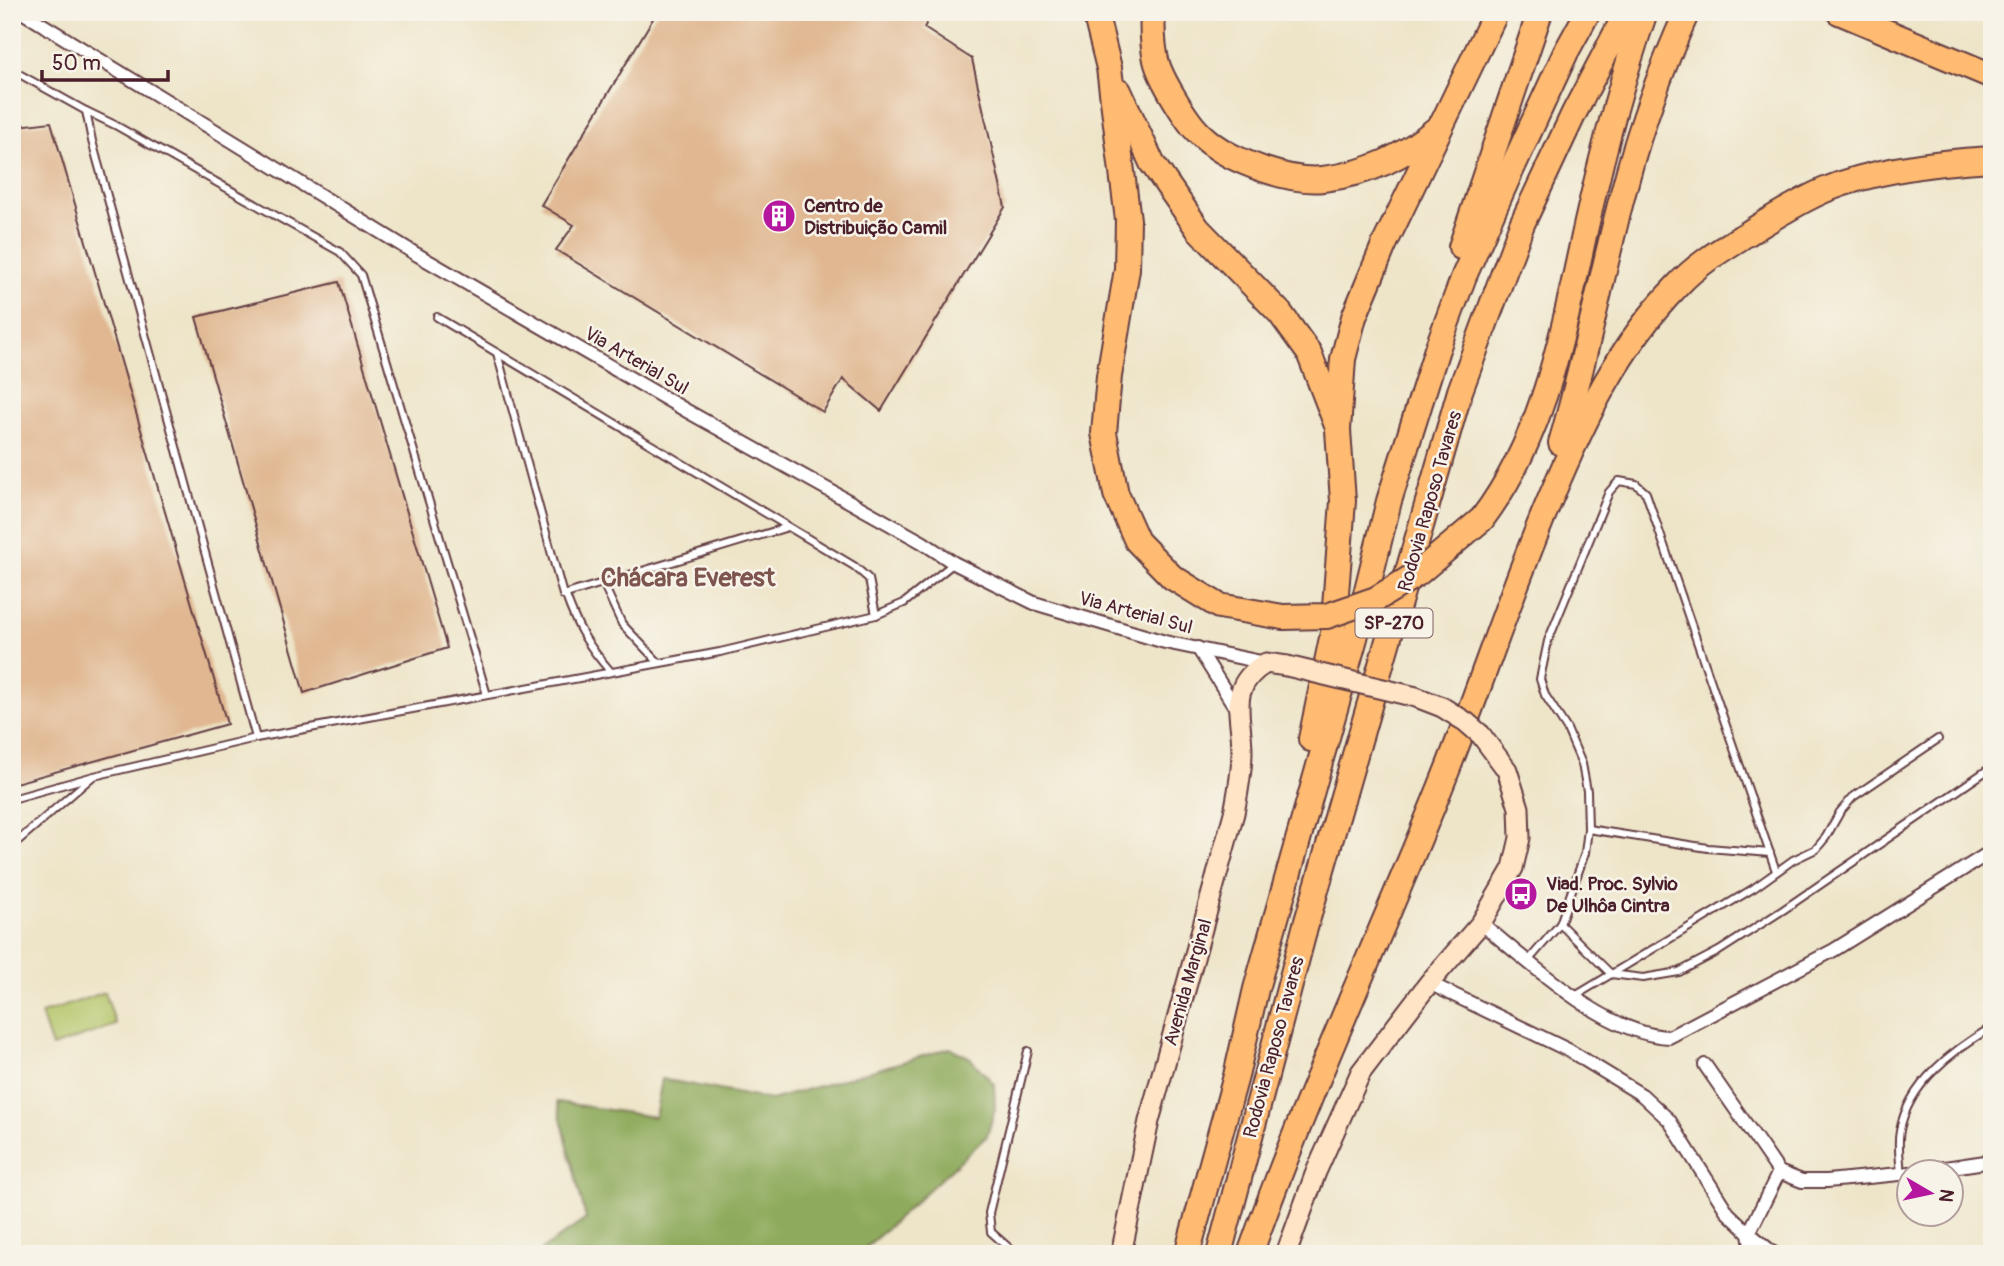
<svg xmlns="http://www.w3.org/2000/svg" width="2004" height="1266" font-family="Pangolin,sans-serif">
	<rect width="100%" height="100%" fill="#f7f3e8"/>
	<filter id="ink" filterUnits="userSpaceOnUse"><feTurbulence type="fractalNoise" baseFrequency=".0143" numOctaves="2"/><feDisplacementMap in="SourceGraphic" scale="14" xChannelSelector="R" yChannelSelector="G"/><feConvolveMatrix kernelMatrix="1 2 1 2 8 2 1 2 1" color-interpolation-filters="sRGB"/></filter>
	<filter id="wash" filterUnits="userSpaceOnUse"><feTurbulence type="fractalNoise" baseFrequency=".00686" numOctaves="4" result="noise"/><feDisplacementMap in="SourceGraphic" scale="28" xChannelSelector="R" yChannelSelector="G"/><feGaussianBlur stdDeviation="1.57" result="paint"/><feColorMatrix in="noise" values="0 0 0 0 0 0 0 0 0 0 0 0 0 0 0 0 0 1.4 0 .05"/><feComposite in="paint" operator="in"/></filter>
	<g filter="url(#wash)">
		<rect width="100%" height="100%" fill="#eee5c9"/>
		<!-- green -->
		<polygon fill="#b3c568" stroke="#7e724a" stroke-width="2" points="105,992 116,1025 52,1047 41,1014"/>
		<!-- forest -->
		<polygon fill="#8eaa5c" stroke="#6c6444" stroke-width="2" points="950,1048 969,1057 994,1084 995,1109 987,1136 859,1254 536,1254 586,1219 557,1102 655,1117 662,1079 771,1100"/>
		<g id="blocks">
			<!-- building -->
			<g fill="#e0b791">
				<polygon points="657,12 932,12 924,28 972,59 1005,207 881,411 843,379 823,412 556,250 574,225 541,205"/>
				<polygon points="12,103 19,126 51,122 227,724 12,784"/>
				<polygon points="339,282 447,648 304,693 196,317"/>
			</g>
		</g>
	</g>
	<g filter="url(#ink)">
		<use href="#blocks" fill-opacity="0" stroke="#633d43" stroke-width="2"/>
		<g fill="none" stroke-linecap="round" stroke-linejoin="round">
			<defs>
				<g id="service">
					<polyline points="12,70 86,111"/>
					<polyline points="437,317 854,566 869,579 876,615"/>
					<polyline points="497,353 563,595 788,527"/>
					<polyline points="603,583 622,624 659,663"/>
					<path d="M566 596C577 628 589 647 611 672"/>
					<polyline points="256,738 92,141 86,111 115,125 340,252 361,275 487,695"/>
					<polyline points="12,799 94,776 256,738 720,652 876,615 904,603 954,563"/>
					<polyline points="1588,829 1708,848 1770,853"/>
					<polyline points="12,846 92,777"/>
					<polyline points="1560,924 1611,974 1643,978 1679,972 1719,951 1783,910 1992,767"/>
					<polyline points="1528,961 1560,924 1585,853 1588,829 1587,791 1582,764 1567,729 1545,695 1540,679 1548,641 1609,492 1619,481 1636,484 1646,493 1776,871"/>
					<polyline points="1575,996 1754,888 1793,860 1816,849 1826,837 1840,812 1853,797 1938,739"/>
					<path d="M1901 1174C1900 1160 1897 1144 1900 1130 1909 1083 1953 1050 1992 1027"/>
					<polyline points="1016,1254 991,1232 989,1213 1028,1051"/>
				</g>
				<g id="minor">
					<polyline points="22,12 416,254 687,411 922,542 954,563 1034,603 1165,642 1266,663"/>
					<polyline points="1198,648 1237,710"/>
					<path d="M1481 923C1529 962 1606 1035 1669 1037L1834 950 1992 851"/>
					<polyline points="1429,983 1570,1051 1642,1095 1669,1120 1728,1213 1749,1233 1752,1254"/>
					<polyline points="1705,1065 1779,1172 1802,1181 1827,1181 1910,1173"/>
					<polyline points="1918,1172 1992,1161"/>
					<polyline points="1774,1254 1749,1233 1779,1172"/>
				</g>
				<g id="secondary">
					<path d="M1121 1254 1149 1121 1234 813C1238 792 1242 773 1242 752 1242 714 1226 687 1266 663L1287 666"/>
					<polyline points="1286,1254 1316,1172 1361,1072 1429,983 1481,923 1513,868 1520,838 1519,808 1507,770 1481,735"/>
				</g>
				<g id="motorway">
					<polyline points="1095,12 1109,68 1128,220 1127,269 1109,376 1104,433 1116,494 1137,541 1172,577 1219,606 1283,617"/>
					<path d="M1153 12C1152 27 1153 46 1156 60 1160 78 1187 122 1200 134 1218 152 1242 162 1265 170 1283 176 1305 181 1323 179 1371 173 1403 157 1439 127"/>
					<polyline points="1839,12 1992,76"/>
					<polyline points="1119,91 1152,163 1198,229 1280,313 1309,353 1336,423"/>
					<polyline points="1461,247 1540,12"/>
					<path d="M1561 443C1587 355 1603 266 1627 178 1642 121 1663 65 1687 12"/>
					<path d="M1482 519C1547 433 1564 325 1587 222 1603 151 1621 81 1645 12"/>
					<polyline points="1311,739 1333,633 1343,501 1338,430 1343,359 1354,317 1384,245 1496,12"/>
					<polyline points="1187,1254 1236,1076 1256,989 1355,638 1389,501 1437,349 1464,276 1509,175 1566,52 1588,12"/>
					<polyline points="1219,1254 1305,928 1460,391 1522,224 1574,113 1627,12"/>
					<path d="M1250 1254C1306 1096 1377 944 1440 788 1479 692 1510 593 1551 497 1584 419 1618 347 1677 286 1696 265 1721 250 1745 235 1771 219 1797 202 1825 190 1876 169 1937 162 1992 159"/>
				</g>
			</defs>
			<!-- service casing -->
			<use href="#service" stroke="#633d43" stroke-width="10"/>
			<!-- minor casing -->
			<use href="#minor" stroke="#633d43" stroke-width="16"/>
			<!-- secondary casing -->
			<use href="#secondary" stroke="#633d43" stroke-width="23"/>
			<!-- motorway casing -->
			<use href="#motorway" stroke="#633d43" stroke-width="28"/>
			<!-- service -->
			<use href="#service" stroke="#fff" stroke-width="6"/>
			<!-- minor -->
			<use href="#minor" stroke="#fff" stroke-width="12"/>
			<!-- secondary -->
			<use href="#secondary" stroke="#ffe4c6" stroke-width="19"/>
			<!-- motorway -->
			<use href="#motorway" stroke="#ffbb71" stroke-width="24"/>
			<defs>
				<polyline id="secondary-bridge" points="1287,666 1416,697 1442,707 1466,722 1481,735"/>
				<polyline id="motorway-bridge" points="1283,617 1327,616 1376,599 1417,574 1482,519"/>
			</defs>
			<!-- secondary-bridge casing -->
			<use href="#secondary-bridge" stroke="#633d43" stroke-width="23" stroke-linecap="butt"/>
			<!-- motorway-bridge casing -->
			<use href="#motorway-bridge" stroke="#633d43" stroke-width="28" stroke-linecap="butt"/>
			<!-- secondary-bridge -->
			<use href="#secondary-bridge" stroke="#ffe4c6" stroke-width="19"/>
			<!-- motorway-bridge -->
			<use href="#motorway-bridge" stroke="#ffbb71" stroke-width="24"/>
		</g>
	</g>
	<!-- icons -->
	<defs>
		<symbol id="building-disc" viewBox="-11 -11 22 22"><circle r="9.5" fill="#b5179e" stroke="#f7f3e8"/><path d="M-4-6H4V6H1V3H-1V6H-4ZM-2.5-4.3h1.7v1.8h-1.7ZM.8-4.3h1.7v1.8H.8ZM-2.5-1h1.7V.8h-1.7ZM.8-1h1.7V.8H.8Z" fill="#fff"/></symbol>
		<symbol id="bus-disc" viewBox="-11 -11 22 22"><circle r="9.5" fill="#b5179e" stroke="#f7f3e8"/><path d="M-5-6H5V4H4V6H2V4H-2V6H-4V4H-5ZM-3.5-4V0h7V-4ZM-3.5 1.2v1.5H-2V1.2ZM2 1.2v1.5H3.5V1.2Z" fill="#fff"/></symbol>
	</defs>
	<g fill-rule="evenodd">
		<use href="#building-disc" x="760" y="197" width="38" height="38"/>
		<use href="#bus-disc" x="1502" y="875" width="38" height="38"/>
	</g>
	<g text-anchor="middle" stroke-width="5" stroke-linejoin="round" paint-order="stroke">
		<!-- shield labels -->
		<rect fill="#f7f3e8" stroke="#7e5f64" stroke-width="2" x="1355.5" y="608.5" width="77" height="29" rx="5"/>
		<g font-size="18" font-weight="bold" fill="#4a1f2b">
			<text x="1394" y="629">SP-270</text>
		</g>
		<!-- poi labels -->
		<g font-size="19" font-weight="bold" fill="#4a1f2b" stroke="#f7f3e8" text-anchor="start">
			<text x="804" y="212">Centro de<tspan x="804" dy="22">Distribuição Camil</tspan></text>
			<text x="1546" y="890">Viad. Proc. Sylvio<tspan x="1546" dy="22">De Ulhôa Cintra</tspan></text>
		</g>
		<!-- street labels -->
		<g font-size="19" fill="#4a1f2b" stroke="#f7f3e8">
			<text transform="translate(637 360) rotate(30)" y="7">Via Arterial Sul</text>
			<text transform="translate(1429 501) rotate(-74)" y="7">Rodovia Raposo Tavares</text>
			<text transform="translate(1136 612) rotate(15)" y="7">Via Arterial Sul</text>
			<text transform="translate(1187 982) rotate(-74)" y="7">Avenida Marginal</text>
			<text transform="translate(1273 1047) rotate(-75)" y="7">Rodovia Raposo Tavares</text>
		</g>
		<!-- district labels -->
		<g font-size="26" font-weight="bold" fill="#7e544f" stroke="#f7f3e8">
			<text x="688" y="586">Chácara Everest</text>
		</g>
	</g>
	<!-- margin -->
	<rect width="2004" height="1266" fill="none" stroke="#f7f3e8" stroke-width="42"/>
	<!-- north arrow -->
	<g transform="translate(1930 1193) rotate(99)"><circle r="33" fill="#f7f3e8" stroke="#b29e9c" stroke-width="2"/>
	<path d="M0-5L12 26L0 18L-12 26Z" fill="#b5179e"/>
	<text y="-10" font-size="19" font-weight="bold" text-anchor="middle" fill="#4a1f2b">N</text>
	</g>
	<!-- scale -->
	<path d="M42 70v10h126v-10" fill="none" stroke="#4a1f2b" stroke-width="3.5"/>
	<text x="52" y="70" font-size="21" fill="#4a1f2b" stroke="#f7f3e8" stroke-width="5" paint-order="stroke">50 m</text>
</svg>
